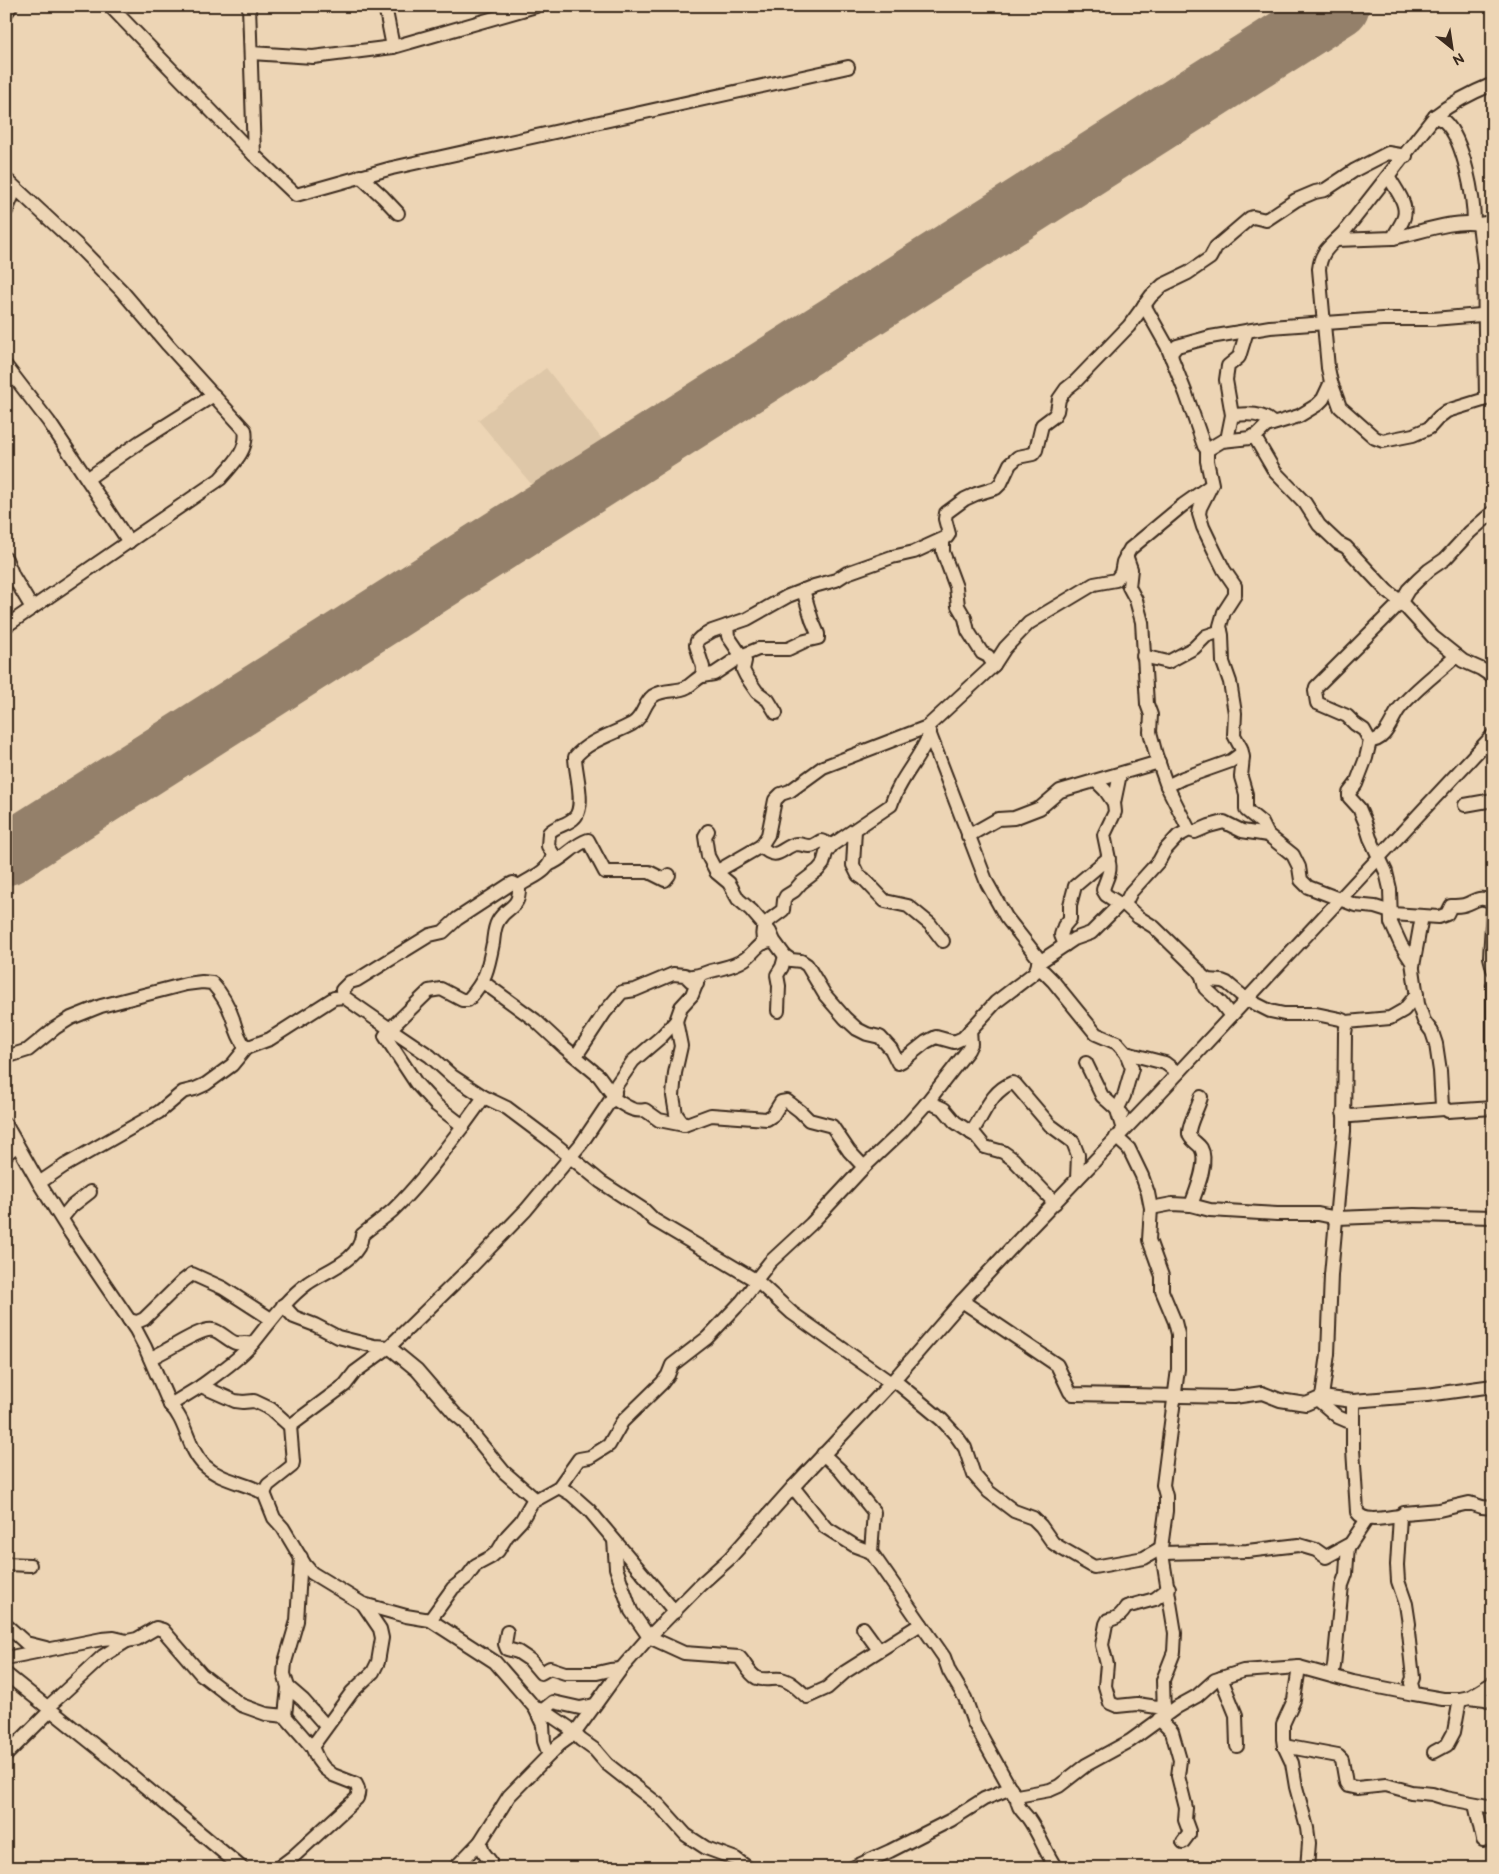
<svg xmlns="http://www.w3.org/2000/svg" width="1499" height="1874" font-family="'Balsamiq Sans',sans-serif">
	<rect width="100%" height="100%" fill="#edd5b5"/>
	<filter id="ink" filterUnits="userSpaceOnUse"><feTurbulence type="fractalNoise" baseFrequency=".02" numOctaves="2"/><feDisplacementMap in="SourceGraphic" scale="10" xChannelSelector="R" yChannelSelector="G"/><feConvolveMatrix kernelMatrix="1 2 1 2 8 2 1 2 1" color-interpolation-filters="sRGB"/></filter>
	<g filter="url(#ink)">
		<!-- built -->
		<polygon fill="#dec7a8" points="546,368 612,452 542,497 478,420"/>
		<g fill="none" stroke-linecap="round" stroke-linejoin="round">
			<!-- runway -->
			<polyline stroke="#94806a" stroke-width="61" points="6,855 1339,6"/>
			<defs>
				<g id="minor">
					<polyline points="110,6 254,155 296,195 392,168 848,67"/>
					<polyline points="249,6 254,155"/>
					<polyline points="385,6 393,47"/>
					<polyline points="6,13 11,6"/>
					<polyline points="251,53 313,57 393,47 536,6"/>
					<path d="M1435 116C1438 118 1443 120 1445 122 1464 140 1474 198 1474 223"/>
					<polyline points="360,176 383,197 398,213"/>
					<path d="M6 179 77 245 121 290 168 345 245 430C249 450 232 465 220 479L6 626"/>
					<polyline points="6,211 12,197 10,183"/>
					<path d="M1393 238C1418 233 1454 219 1479 224"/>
					<path d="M1336 240 1393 238C1396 231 1402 224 1404 217 1408 203 1395 189 1389 177"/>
					<polyline points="1144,305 1167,346 1186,394 1204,446 1207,450 1207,461 1212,484 1200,508 1199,514 1203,527 1214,550 1224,570 1235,586 1235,595 1224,612 1220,626 1222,635 1223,662 1230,682 1235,713 1234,735 1241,748 1243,757 1241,777 1246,794 1246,810 1262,823 1268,835 1293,855 1299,867 1301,880 1308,887 1355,905 1375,907 1391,912"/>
					<polyline points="1171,357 1172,352 1177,346 1210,337 1270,327 1382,319 1433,319 1493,314"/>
					<polyline points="6,366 49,422 129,542"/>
					<polyline points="1331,382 1340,407 1375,438 1383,441 1413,435 1429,428 1439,417 1447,411 1486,399 1484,265 1479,224 1493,222"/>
					<path d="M1232 415C1247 414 1260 412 1273 423"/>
					<polyline points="1254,436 1275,472 1305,503 1319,525 1338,543 1346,547 1387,591 1401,602 1433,637 1463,661 1481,669 1493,677"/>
					<polyline points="1227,440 1232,415 1226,380 1228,366 1239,357 1247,331"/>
					<path d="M1207 450 1222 441 1250 438 1258 434 1266 426 1299 416 1317 405 1323 399 1331 382 1328 368 1319 269C1321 251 1330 246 1343 233L1435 116C1453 102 1471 93 1493 84"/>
					<polyline points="87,479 141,441 214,395"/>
					<polyline points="1493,512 1470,532 1445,559 1429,570 1418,580 1408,590 1401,602 1316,687 1315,691 1317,703 1347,716 1355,724 1364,730 1370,741 1366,758 1356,784 1349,793 1349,797 1359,808 1365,822 1370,838 1386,872 1390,889 1391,923 1401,945 1412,962 1418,1004 1424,1021 1432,1032 1436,1044 1440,1071 1442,1106 1448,1111 1493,1108"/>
					<polyline points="943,540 943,552 956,587 958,606 965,618 968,631 982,653 988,656 994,665"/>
					<polyline points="1126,555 1131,569 1129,587 1136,600 1142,622 1147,704 1151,715 1150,732 1156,755 1167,786 1189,830"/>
					<polyline points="6,559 13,576 32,608"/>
					<polyline points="727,626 728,636 745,661 743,670 746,676 757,692 768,700 776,713"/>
					<polyline points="1143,656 1168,662 1194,648 1206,636 1221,631"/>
					<polyline points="702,676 714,674 741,656 758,649 788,649 805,641 818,638 818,634 812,620 803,590"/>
					<path d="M1370 741C1386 741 1391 720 1399 709 1415 689 1438 673 1456 656"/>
					<polyline points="1096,781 1105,790 1114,803"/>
					<polyline points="1167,786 1183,778 1231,761 1242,753"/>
					<polyline points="1465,805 1493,800"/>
					<polyline points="855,830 853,865 858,875 864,879 885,901 908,906 930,924 943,941"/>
					<polyline points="708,831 705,836 708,856 717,873 729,883 738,899 751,910 770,932 774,941 785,956 791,960 801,961 807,965 825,995 845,1018 857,1029 867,1034 880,1037 891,1049 898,1063 902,1061 926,1042 936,1037 954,1042 963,1038 996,1002 1034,973 1037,968 1039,959 1006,917 987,883 927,727"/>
					<polyline points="968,836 998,819 1014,818 1040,808 1060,791 1159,762"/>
					<path d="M761 846C778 864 783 845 797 844 801 844 805 846 810 846 814 846 817 843 821 841L832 845"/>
					<polyline points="1109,859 1104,835 1115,812 1114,803 1120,774"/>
					<path d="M550 864C564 859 573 845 588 840L605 872H649L665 880 669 875"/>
					<polyline points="716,872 761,846 768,835 775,800 781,794 790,791 823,767 927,727 994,665 1005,648 1029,623 1094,584 1116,580 1121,573 1123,562 1130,549 1183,505 1210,486"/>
					<polyline points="1125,904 1131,892 1159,861 1165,850 1178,836 1189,830 1195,832 1209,826 1224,822 1242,831 1268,835"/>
					<polyline points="1493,908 1490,957 1493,969"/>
					<path d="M1392 914 1439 917 1447 914 1451 906C1455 906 1460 906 1464 905 1475 902 1479 894 1493 903"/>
					<path d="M764 943C758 924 769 921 783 910L784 900 786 896 794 891 801 883 818 870 823 864 826 853 832 845 891 805C899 779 920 759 930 733"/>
					<path d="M1065 945 1061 935 1064 926 1070 919V905L1075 886 1107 859C1114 869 1105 880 1103 890L1106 895 1120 904"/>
					<polyline points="1038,963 1074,939 1091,933 1120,904 1123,903 1138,917 1154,927 1198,970 1202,976 1205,988 1221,1003 1231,1016"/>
					<polyline points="1413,966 1422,916"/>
					<polyline points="1037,968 1044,972 1053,981 1096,1034 1117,1043 1126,1053 1165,1063 1178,1073"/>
					<path d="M692 976C701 976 705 972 715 970 726 967 735 966 745 959 755 952 758 942 771 941"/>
					<polyline points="1202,976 1208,980 1222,981 1227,983 1246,999 1270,1011 1284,1014 1316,1014 1340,1019 1347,1022 1390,1018 1404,1010 1417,994"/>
					<polyline points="483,982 535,1020 564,1047 599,1076 610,1091 615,1093"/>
					<polyline points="1493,986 1493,1046"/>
					<polyline points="344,997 342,990 350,982 357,980 430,935 443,932 457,919 509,885 513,883 519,886"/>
					<polyline points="778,1011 779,986 777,975 782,967 785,956"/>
					<polyline points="676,1021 681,1046 675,1073 673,1096 676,1114 684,1125"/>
					<polyline points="576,1056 605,1012 622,992 635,990 673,974 685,975 691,981 697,984"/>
					<path d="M6 1057 28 1050 55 1028 71 1018 101 1006 186 984 202 982 212 983C221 993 229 1007 233 1019 236 1030 239 1039 246 1048L270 1039 334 998 344 997 390 1029 429 991 441 989 462 1000H468C486 980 488 969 493 943 494 935 494 928 498 921 507 905 520 910 519 886 533 876 549 873 553 854L548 846 549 833C555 826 566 825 573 819 587 809 575 772 575 757 589 740 614 734 632 724 644 717 643 704 653 696 665 688 677 693 687 687 693 683 696 679 702 676L703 667 696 645 697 641 700 638 712 631 747 619 788 596 814 586 836 580 847 573 892 557 914 552 947 537 949 534 945 519 946 513 965 499 976 494 996 488 1001 483 1010 464 1018 457 1033 454 1036 450 1042 425 1054 416 1057 411 1059 399 1066 389 1076 381 1129 326 1151 296 1163 285 1188 273 1210 258 1216 247 1250 218 1253 217 1266 220 1296 200 1315 192 1325 190 1355 170 1388 153 1406 156"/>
					<polyline points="1086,1063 1102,1096 1122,1114"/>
					<path d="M612 1098C624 1104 632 1113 645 1110L659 1120 684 1125 711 1115 767 1119 773 1115 781 1102 787 1101 800 1111 809 1120 832 1126 849 1151 864 1167"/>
					<polyline points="925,1105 968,1050 971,1044 970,1030"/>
					<polyline points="1343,1113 1351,1116 1444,1109"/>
					<path d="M6 1125 39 1183 69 1231 136 1330 145 1347 170 1405C187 1421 187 1448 204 1465 221 1481 243 1482 264 1493L274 1518 283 1528 305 1565 312 1573 363 1604 406 1616 430 1620 495 1662 535 1708 543 1710 553 1702 580 1708 594 1705"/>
					<polyline points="463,1126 484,1097"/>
					<polyline points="1123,1130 1117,1110 1124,1096 1132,1068 1126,1053"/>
					<path d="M971 1133C984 1115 990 1092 1012 1083L1015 1084 1050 1125 1073 1142 1078 1155 1077 1179"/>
					<polyline points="1116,1137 1129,1149 1142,1176 1148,1193 1151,1208 1149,1240 1162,1276 1162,1291 1175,1322 1178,1334 1178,1369 1163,1485 1166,1496 1166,1511 1161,1548 1175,1633 1174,1652 1163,1680 1164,1716"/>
					<polyline points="6,1154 17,1145"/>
					<polyline points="39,1183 64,1166 159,1112 183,1092 195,1089 206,1084 232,1065 246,1048"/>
					<path d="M1191 1205C1196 1191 1209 1162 1201 1148 1198 1143 1190 1140 1189 1134 1188 1125 1199 1106 1201 1097"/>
					<polyline points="1151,1208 1172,1204 1191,1205 1210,1210 1277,1214 1318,1214 1337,1218 1414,1215 1493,1217"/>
					<polyline points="62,1218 72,1206 90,1192"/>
					<polyline points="962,1301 1057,1365 1070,1392 1073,1394 1234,1397 1262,1393 1280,1400 1306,1404 1322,1397 1353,1401 1427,1395 1493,1386"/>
					<polyline points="283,1305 294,1317 315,1325 338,1337 374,1346 389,1347 417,1370 455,1414 466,1423 472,1433 504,1472 535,1499"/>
					<polyline points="129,1320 137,1322 144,1319 183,1281 192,1274 223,1288 271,1319"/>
					<path d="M150 1358C165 1353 200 1327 213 1330 220 1331 230 1342 236 1343 242 1344 244 1342 251 1344"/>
					<polyline points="894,1380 942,1420 955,1434 965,1448 974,1475 989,1492 1014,1511 1033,1518 1041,1526 1053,1543 1059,1547 1094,1567 1144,1558 1161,1548"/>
					<polyline points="891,1383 792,1313 757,1281 759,1276 770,1262 811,1224 864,1167 901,1132 925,1105 931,1103 944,1109 955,1122 976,1136 985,1147 1003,1152 1013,1159 1055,1203"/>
					<path d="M201 1386C220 1372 239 1359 254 1342 271 1321 286 1299 308 1283 327 1270 360 1260 362 1235 372 1226 383 1219 393 1210 419 1185 441 1155 463 1126L436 1105 416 1083 385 1036 390 1029 430 1056 452 1076 484 1097 507 1108 551 1141 601 1182 644 1210 654 1220 757 1281 742 1301 707 1338 672 1365 668 1375 662 1383 622 1422 609 1445 590 1457 579 1459 559 1487 532 1502 521 1521 507 1536 498 1551 491 1557 476 1565 467 1577 453 1588 430 1620"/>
					<polyline points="1322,1397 1328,1354 1331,1275 1344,1131 1345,1033 1347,1022"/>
					<polyline points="1318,1400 1338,1417 1352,1423"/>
					<path d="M1353 1401V1449L1357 1512C1365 1524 1387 1517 1400 1516"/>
					<polyline points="170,1405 201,1386 235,1401 243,1402 254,1401 271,1409 290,1426"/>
					<polyline points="823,1454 840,1470 874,1512 871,1552"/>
					<polyline points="559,1487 571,1494 589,1510 675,1612"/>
					<polyline points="793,1487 825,1527 855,1546 871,1552 944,1657 949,1671 965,1698 974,1723 1014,1795 1017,1796 1050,1790 1059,1786 1086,1765 1130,1741 1177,1707 1197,1696 1215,1680 1243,1671 1299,1667 1353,1682 1414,1694 1443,1699 1460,1699 1470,1697 1485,1699 1493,1702"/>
					<polyline points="264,1493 268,1485 292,1466 293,1462 290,1426 345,1385 355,1372 389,1347 472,1266 526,1210 581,1144 612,1098 617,1084 633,1061 661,1037 676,1021 681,1007 692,995 699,977"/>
					<path d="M614 1540 616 1568 631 1611 649 1637 684 1653 739 1657C746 1664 748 1673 757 1678 764 1681 773 1678 781 1679 791 1681 799 1690 807 1697L827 1688 845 1672 921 1624"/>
					<polyline points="1349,1546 1367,1519"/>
					<polyline points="1162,1553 1247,1551 1299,1545 1316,1550 1326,1557 1348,1545 1346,1574 1342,1585 1334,1666 1332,1675"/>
					<polyline points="6,1564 30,1565"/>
					<polyline points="6,1625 26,1643 46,1648"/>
					<polyline points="863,1628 879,1650"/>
					<polyline points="507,1632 505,1644 507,1649 518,1652 530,1660 541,1673 550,1668 565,1673 597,1673 610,1670 621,1669"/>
					<polyline points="6,1658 102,1639 114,1638 127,1641"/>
					<polyline points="1299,1667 1294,1700 1283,1724 1283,1739 1284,1746 1292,1763 1296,1787 1307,1828 1309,1843 1307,1868"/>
					<polyline points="6,1674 118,1764 242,1868"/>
					<polyline points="1221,1678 1236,1715 1237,1746"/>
					<polyline points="288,1687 303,1700 326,1726"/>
					<polyline points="1414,1694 1411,1683 1413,1678 1408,1632 1409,1624 1406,1604 1398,1581 1397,1565 1400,1516 1404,1513 1439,1510 1469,1503 1482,1507 1493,1508"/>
					<polyline points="1470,1697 1493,1683"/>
					<path d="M1164 1705 1157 1707 1137 1704 1117 1706 1110 1703 1105 1686 1107 1664 1102 1645 1106 1624 1108 1620C1117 1619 1122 1615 1126 1607L1155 1599 1169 1588"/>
					<path d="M48 1707 103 1656 127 1641 137 1639 156 1628 163 1630 201 1674 241 1705 266 1714 285 1716 312 1747 318 1760 324 1768 333 1775 356 1784C359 1789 359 1792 357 1798L294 1856 278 1868"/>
					<polyline points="535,1708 543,1725 544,1741 549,1755"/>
					<polyline points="543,1710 568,1727 581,1740 595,1750 607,1764 659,1805 686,1835 706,1848 736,1859 748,1868"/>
					<polyline points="285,1716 288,1687 284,1674 285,1662 297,1621 301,1557"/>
					<polyline points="1159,1719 1172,1732 1180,1760 1178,1776 1186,1808 1185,1820 1189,1831 1189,1834 1183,1842"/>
					<polyline points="1284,1746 1338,1756 1342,1760 1346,1783 1348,1786 1357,1788 1386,1785 1411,1792 1432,1794 1445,1798 1493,1807"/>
					<polyline points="312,1747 352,1692 373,1672 378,1662 382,1638 380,1629 363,1604"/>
					<polyline points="1434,1752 1447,1745 1454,1732 1460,1699"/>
					<polyline points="6,1755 51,1710"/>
					<path d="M1017 1796C1016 1806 1022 1811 1028 1818 1039 1833 1045 1852 1056 1868"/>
					<polyline points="1475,1804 1483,1840"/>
					<polyline points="480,1842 483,1852 490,1861 486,1868"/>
					<polyline points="455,1868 480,1842 509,1796 559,1745 574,1734 621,1669 649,1637 700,1585 729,1559 793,1487 891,1383 962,1301 1014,1245 1153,1100 1493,735"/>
					<polyline points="852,1868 890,1851 951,1820 984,1799 1011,1788"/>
				</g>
			</defs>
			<!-- minor casing -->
			<use href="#minor" stroke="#3b2a1e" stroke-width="16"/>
			<!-- minor -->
			<use href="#minor" stroke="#edd5b5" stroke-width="12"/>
		</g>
	</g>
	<!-- margin -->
	<rect width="1499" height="1874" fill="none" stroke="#edd5b5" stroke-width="25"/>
	<rect x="12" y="12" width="1474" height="1849" fill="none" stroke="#3b2a1e" stroke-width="2" filter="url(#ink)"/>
	<!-- north arrow -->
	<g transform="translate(1452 48) rotate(150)" stroke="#edd5b5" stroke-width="4" paint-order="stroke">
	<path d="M0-4L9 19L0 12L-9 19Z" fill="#3b2a1e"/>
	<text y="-8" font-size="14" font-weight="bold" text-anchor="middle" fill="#3b2a1e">N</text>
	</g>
</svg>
